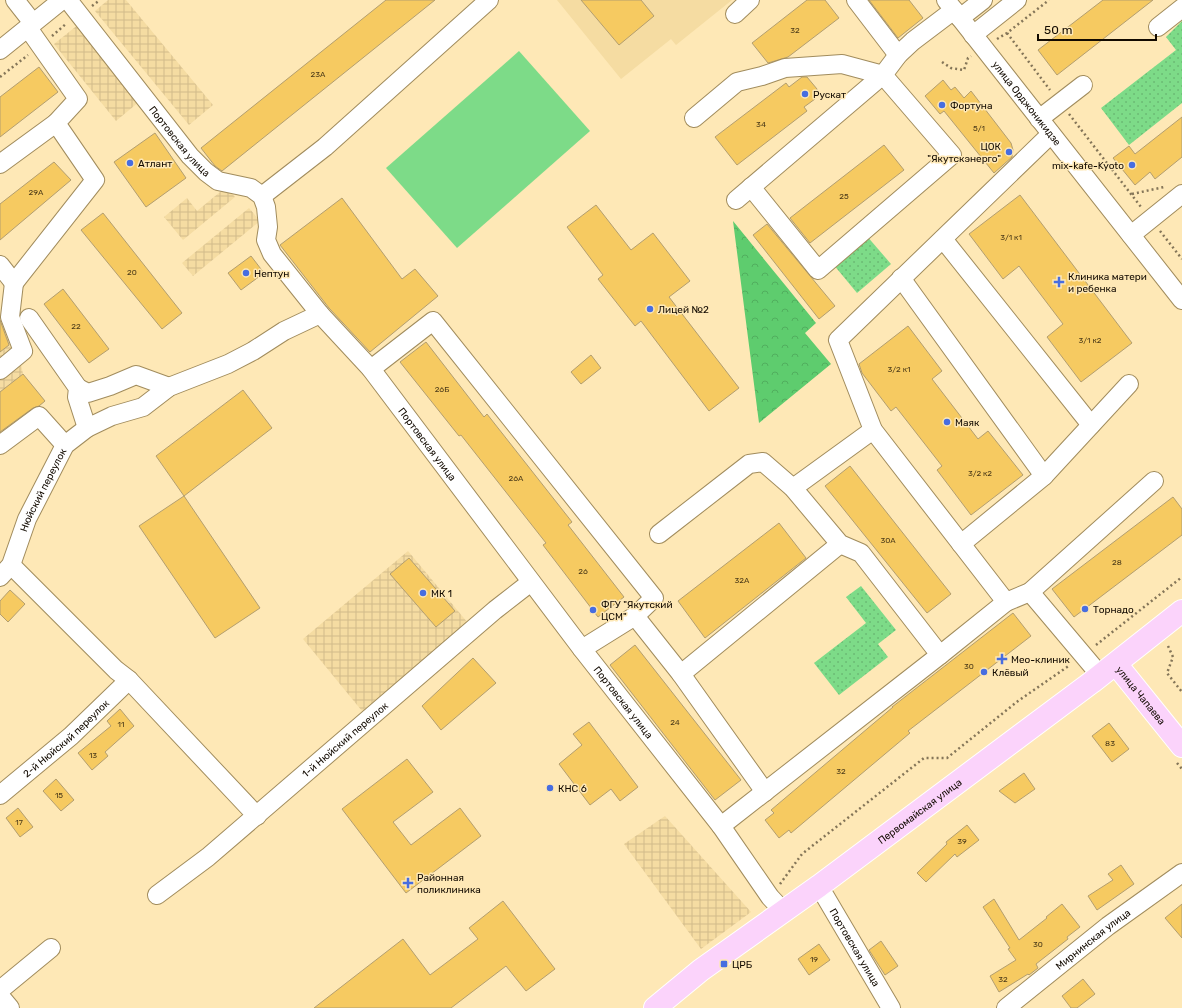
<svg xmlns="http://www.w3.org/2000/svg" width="1182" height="1008" font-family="Rubik,sans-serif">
	<defs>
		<pattern id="industrial-grid" width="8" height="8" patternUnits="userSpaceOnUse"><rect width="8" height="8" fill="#f5dca2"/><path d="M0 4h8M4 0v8" fill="none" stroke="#d1bb8a"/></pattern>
		<pattern id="forest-crowns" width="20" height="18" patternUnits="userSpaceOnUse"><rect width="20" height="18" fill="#5ecc6e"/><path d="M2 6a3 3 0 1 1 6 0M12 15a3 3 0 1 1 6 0" fill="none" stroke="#51ae5e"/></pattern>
		<pattern id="park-dots" width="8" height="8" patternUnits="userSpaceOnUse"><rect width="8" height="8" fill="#7ddb88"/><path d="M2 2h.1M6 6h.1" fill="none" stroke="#6bbb74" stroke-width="1.8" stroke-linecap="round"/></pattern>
	</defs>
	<rect width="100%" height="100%" fill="#fee8b6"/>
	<!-- built -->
	<polygon fill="#f5dca2" points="557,0 732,0 676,45 671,39 621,79"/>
	<!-- industrial -->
	<g fill="url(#industrial-grid)">
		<polygon points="108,0 126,0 213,105 189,125 95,11"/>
		<polygon points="79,24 140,101 116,121 54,44"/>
		<polygon points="226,187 235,197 183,240 164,217 187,198 197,211"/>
		<polygon points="249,208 260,221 193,276 182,263"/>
		<polygon points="0,318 16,339 23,374 45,401 0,437"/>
		<polygon points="408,551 468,623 362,711 303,639"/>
		<polygon points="665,816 751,912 701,949 624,844"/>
	</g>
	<!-- forest -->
	<polygon fill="url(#forest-crowns)" points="733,221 816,323 805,333 831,364 759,423"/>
	<!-- park -->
	<g fill="url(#park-dots)">
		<polygon points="1182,21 1182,103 1129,145 1101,108 1176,50 1166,37"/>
		<polygon points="866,235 891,264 857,293 833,264"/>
		<polygon points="861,586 896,630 878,644 888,657 839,695 814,663 866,623 846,597"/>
	</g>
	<!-- pitch -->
	<polygon fill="#7ddb88" points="519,51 590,131 457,248 386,168"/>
	<!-- building -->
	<g fill="#f6ca61" stroke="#b39e6f">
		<polygon points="386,0 435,0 222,171 215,166 201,148"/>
		<polygon points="581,0 641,0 654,16 619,45"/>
		<polygon points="807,0 825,0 839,18 788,57 768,63 752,43"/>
		<polygon points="869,0 909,0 923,18 898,38"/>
		<polygon points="1103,0 1153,0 1057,75 1038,50"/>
		<polygon points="39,67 58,92 0,137 0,97"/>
		<polygon points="802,77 807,77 817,89 815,99 804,107 807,111 737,165 715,137 786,83 789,87"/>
		<polygon points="943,80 951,90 955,87 964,98 971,91 1011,143 1013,150 1012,157 994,173 944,111 940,114 925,96"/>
		<polygon points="1182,117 1182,157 1155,179 1150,172 1135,185 1113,158 1129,146 1135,154"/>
		<polygon points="155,133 186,178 146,207 114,162"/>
		<polygon points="884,145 904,170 810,243 790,218"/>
		<polygon points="54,162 71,180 0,240 0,204"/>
		<polygon points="1020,195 1132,343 1081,382 1047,337 1063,324 1019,266 1003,279 969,234"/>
		<polygon points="342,198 402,279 415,269 438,296 370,352 329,308 280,245"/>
		<polygon points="596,205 631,250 653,233 690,281 669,297 739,388 709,411 641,321 635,326 598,279 603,275 567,227"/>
		<polygon points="103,213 182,313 162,329 81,230"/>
		<polygon points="767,224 835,306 819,319 753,235"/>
		<polygon points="251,256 264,273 241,290 228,273"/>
		<polygon points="63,289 109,349 89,363 44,304"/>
		<polygon points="0,320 9,345 0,352"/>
		<polygon points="908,326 942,371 932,379 978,439 988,431 1023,475 971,515 937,470 942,466 896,407 891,411 862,373 859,364"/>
		<polygon points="426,342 484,417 487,414 572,522 568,525 624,597 598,617 543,545 546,543 461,435 459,436 400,362"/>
		<polygon points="591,355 601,368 581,384 571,372"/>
		<polygon points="23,374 45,401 39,406 33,408 0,432 0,392"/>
		<polygon points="243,390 272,428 184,496 156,456"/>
		<polygon points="850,466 951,594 927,613 825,486"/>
		<polygon points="184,496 260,608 215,638 139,526"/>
		<polygon points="1173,497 1182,509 1182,535 1074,617 1052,589"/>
		<polygon points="779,523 806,558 705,638 678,601"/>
		<polygon points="409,558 455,611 436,627 390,574"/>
		<polygon points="10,590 25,604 8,622 0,614 0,601"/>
		<polygon points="1013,613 1031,636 908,731 910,733 791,833 789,830 779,838 765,820 774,813 771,810 893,707 892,707"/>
		<polygon points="635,645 741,780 715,800 610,665"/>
		<polygon points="473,658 496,683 441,730 422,706"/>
		<polygon points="120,709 134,726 105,752 108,756 92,770 78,753 111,726 107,721"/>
		<polygon points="589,722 638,787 620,801 611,789 590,805 559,764 582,745 573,734"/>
		<polygon points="1109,723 1129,749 1112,762 1092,736"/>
		<polygon points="407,759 433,792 393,822 411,845 460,808 481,836 406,893 342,809"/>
		<polygon points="1024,773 1035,789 1015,803 999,791"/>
		<polygon points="56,779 74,800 61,811 43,791"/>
		<polygon points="18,808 33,827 20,837 6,818"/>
		<polygon points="967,825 979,840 957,857 955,854 926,882 917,873 947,844 946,842"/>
		<polygon points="1121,865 1134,884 1097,910 1088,896 1113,880 1108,874"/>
		<polygon points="994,899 1019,940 1047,918 1046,917 1062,904 1080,927 1067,937 1068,939 1036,964 1038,968 1029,975 1028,974 999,992 990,976 1016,960 1008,949 1010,948 983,907"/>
		<polygon points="503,901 555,969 526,991 506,966 451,1008 314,1008 403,939 430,975 478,939 469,928"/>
		<polygon points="1182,904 1182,938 1165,918"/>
		<polygon points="881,941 898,966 885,975 869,950"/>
		<polygon points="819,944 830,960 809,975 798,959"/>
		<polygon points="1083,979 1095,994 1077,1008 1071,1008 1062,996"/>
	</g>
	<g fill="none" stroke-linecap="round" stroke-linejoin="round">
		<defs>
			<g id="minor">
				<polyline points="15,0 33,23"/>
				<path id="s1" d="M68 0 190 156 206 172 218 181 251 188 262 196 266 207 268 227 266 240 272 254 320 314 371 369 582 649 721 826 770 897 784 912"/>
				<polyline points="856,0 898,55"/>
				<path id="s2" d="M946 0 1182 300"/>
				<polyline points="735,14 750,0"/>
				<polyline points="960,18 983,0"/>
				<polyline points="1158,27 1182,8"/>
				<polyline points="973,35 1017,0"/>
				<polyline points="0,50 62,0"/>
				<polyline points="694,118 737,82 762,76 785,68 842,64 883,75 952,155 818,270 751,187"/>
				<polyline points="1039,119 1083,85"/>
				<polyline points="0,164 56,123"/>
				<polyline points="262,196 325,147 489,0"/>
				<polyline points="736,200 883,75 898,55 913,41 954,10"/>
				<polyline points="1131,235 1182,194"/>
				<polyline points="943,239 1091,425"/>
				<polyline points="0,265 14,283 95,180 56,123 78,99 28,28"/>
				<polyline points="901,278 1044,476"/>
				<polyline points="29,318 78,388 77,397 87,428"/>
				<polyline points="371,369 433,321 654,598 635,616 582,649"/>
				<polyline points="0,370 23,351 10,317 14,283"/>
				<polyline points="78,388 88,393 110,386 136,375 169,387"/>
				<polyline points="0,445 39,416 65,445"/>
				<polyline points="793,488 873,430"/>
				<polyline points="659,534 749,464 763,462 793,488 840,544 861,553 940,655"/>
				<polyline points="961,544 1044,476 1129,384"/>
				<polyline points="11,565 116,670 129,680 257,816"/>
				<path id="s3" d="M0 577 11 565 27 519 65 445 87 428 112 416 143 407 169 387 228 364 253 351 284 331 320 314"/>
				<polyline points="1030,592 1100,675"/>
				<polyline points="1006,602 873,430 838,340 1051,134"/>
				<polyline points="635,616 681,674 765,792"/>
				<polyline points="681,674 840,544"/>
				<path id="s4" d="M0 795 71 736 129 680"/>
				<polyline points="721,826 940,655 1006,602 1030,592 1154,481"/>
				<path id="s5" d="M819 886 891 1008"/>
				<path id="s6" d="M157 895 208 857 495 610 531 582"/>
				<polyline points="0,990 51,948"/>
				<polyline points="0,996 10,1008"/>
				<path id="s7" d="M1006 1008 1108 926 1182 873"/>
			</g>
			<g id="major">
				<path id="s8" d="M1116 664 1182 746"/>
				<path id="s9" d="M655 1008 701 970 819 886 1092 682 1182 611"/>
			</g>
		</defs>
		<!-- minor casing -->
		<use href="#minor" stroke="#a18c5d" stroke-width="20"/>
		<!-- major casing -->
		<use href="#major" stroke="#fff" stroke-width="24"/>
		<!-- path -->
		<g stroke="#847558" stroke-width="2.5" stroke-dasharray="2 3" stroke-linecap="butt">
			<polyline points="92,6 100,0"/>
			<polyline points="1007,33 1050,90"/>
			<polyline points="52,36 67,23"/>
			<polyline points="997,39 1007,33 1049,0"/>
			<polyline points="942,62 951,68 964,70 968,58 971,56"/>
			<polyline points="0,77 28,55"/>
			<polyline points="1069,114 1141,207"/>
			<polyline points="1132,194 1164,187"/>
			<polyline points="1160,231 1182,259"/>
			<polyline points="1096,645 1182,577"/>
			<polyline points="1168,646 1173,657 1167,673 1182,692"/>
			<polyline points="1177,763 1182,769"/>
			<polyline points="780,884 802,854 924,758 947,758 1018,701 1070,665"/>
		</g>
		<!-- minor -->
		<use href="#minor" stroke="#fff" stroke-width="18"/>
		<!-- major -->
		<use href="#major" stroke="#fbd3fb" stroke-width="22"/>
	</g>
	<!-- markers -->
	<g fill="#476de0" stroke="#fee8b6" stroke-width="1.5">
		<circle cx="805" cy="94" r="4"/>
		<circle cx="942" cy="105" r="4"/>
		<circle cx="1009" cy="152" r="4"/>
		<circle cx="130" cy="163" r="4"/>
		<circle cx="1132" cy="165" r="4"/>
		<circle cx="246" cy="273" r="4"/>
		<path d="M1057 276h4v4h4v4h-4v4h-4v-4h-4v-4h4z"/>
		<circle cx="650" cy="309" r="4"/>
		<circle cx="947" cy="422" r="4"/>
		<circle cx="423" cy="593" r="4"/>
		<circle cx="1085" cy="609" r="4"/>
		<circle cx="593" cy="610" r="4"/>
		<path d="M1000 653h4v4h4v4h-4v4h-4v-4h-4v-4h4z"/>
		<circle cx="984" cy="672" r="4"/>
		<circle cx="550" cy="788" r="4"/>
		<path d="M406 877h4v4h4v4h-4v4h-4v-4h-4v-4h4z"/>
		<rect x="720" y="960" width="8" height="8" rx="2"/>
	</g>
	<g text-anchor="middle" stroke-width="3" stroke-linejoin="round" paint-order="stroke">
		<!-- number labels -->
		<g font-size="8" fill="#4b3a18">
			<text x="795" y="33">32</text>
			<text x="318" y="77">23А</text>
			<text x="761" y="127">34</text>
			<text x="979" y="131">5/1</text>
			<text x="36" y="195">29А</text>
			<text x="844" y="199">25</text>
			<text x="1011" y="240">3/1 к1</text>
			<text x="132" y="275">20</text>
			<text x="76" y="329">22</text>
			<text x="1090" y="343">3/1 к2</text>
			<text x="899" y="372">3/2 к1</text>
			<text x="442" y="392">26Б</text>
			<text x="980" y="476">3/2 к2</text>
			<text x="516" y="481">26А</text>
			<text x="888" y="543">30А</text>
			<text x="1117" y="565">28</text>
			<text x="583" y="574">26</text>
			<text x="742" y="583">32А</text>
			<text x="969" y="669">30</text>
			<text x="675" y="725">24</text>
			<text x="121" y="727">11</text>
			<text x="1110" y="746">83</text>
			<text x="93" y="758">13</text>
			<text x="841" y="774">32</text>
			<text x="59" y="798">15</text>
			<text x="19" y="825">17</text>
			<text x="962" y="844">39</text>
			<text x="1038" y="947">30</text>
			<text x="814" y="962">19</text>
			<text x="1003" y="982">32</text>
		</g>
		<!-- poi labels -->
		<g font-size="10" fill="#120a00" stroke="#fee8b6" text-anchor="start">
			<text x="813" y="98">Рускат</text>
			<text x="950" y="109">Фортуна</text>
			<text x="1001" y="150" text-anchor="end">ЦОК<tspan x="1001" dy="12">"Якутскэнерго"</tspan></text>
			<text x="138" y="167">Атлант</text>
			<text x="1124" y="169" text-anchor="end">mix-kafe-Kyoto</text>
			<text x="254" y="277">Нептун</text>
			<text x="1068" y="280">Клиника матери<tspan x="1068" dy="12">и ребенка</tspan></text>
			<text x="658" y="313">Лицей №2</text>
			<text x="955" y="426">Маяк</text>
			<text x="431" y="597">МК 1</text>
			<text x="601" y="608">ФГУ "Якутский<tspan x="601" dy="12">ЦСМ"</tspan></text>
			<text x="1093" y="613">Торнадо</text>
			<text x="1011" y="663">Мео-клиник</text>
			<text x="992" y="676">Клёвый</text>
			<text x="558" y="792">КНС 6</text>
			<text x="417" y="881">Районная<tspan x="417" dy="12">поликлиника</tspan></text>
			<text x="732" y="968">ЦРБ</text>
		</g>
		<!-- street labels -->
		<g font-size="10" fill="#120a00" stroke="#fee8b6">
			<text dy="4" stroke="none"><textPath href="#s2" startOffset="131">улица Орджоникидзе</textPath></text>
			<text dy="4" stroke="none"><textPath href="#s1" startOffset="180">Портовская улица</textPath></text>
			<text dy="4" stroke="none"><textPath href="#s1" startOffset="589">Портовская улица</textPath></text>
			<text dy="4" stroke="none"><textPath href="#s3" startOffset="98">Нюйский переулок</textPath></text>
			<text dy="4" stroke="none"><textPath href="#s8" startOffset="40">улица Чапаева</textPath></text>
			<text dy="4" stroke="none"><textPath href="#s1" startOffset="913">Портовская улица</textPath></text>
			<text dy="4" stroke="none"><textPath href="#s4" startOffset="87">2-й Нюйский переулок</textPath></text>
			<text dy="4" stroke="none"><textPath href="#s6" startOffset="244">1-й Нюйский переулок</textPath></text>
			<text dy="4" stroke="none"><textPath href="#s9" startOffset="330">Первомайская улица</textPath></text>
			<text dy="4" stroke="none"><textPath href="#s7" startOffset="111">Мирнинская улица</textPath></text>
			<text dy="4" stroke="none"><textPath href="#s5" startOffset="71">Портовская улица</textPath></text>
		</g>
	</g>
	<!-- scale -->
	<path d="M1038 34v6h118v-6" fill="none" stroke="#120a00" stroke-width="2"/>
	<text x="1044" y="34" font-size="12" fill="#120a00" stroke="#fee8b6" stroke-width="3" paint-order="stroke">50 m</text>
</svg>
